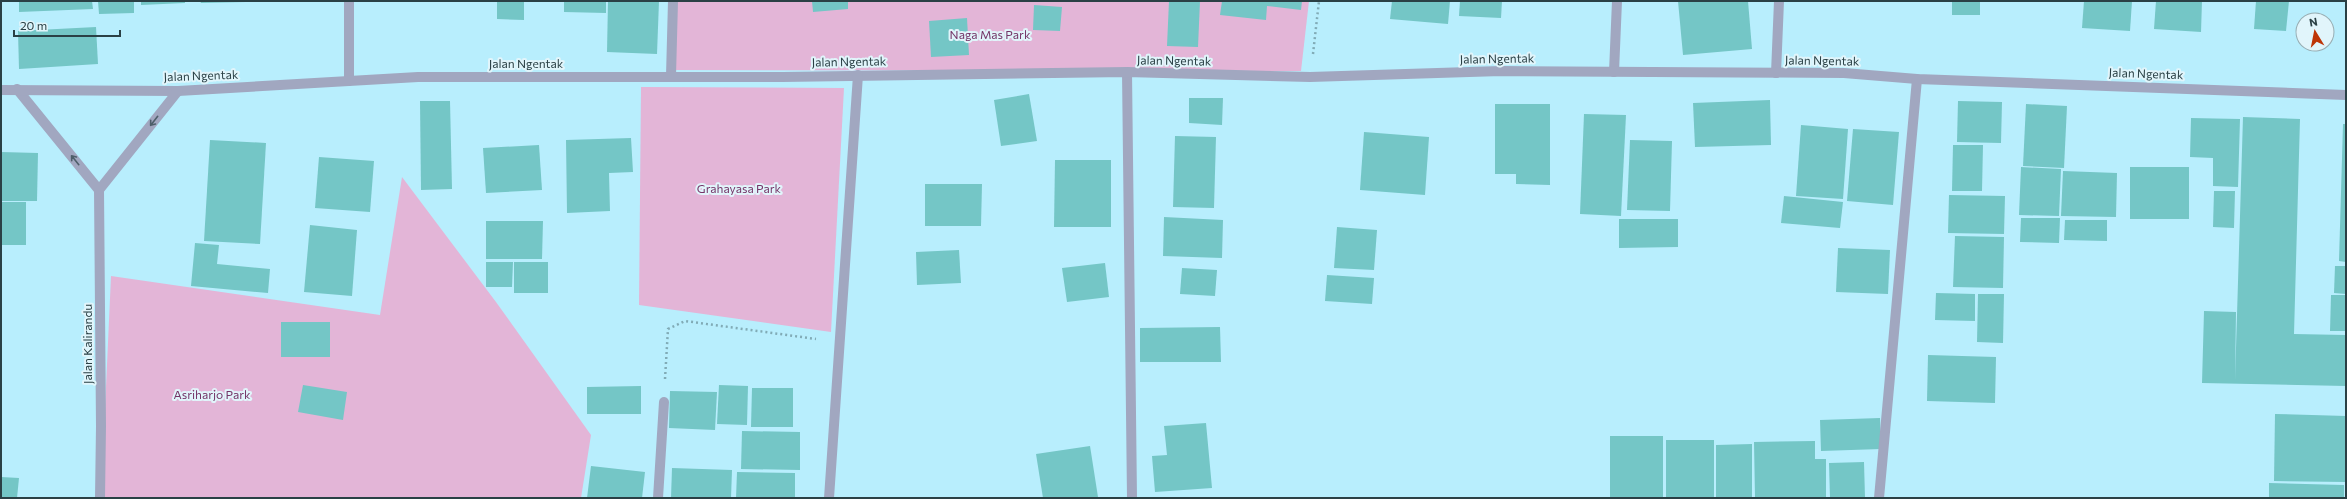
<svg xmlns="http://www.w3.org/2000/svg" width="2347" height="499" font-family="Commissioner,sans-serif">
	<rect width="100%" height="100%" fill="#b8eefd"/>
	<!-- green -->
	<g fill="#e3b5d7">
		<polygon points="675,1 1309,1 1301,71 674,70"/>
		<polygon points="641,87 844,88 831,332 639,305"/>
		<polygon points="402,177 496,302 591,435 581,498 101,498 111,276 380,315"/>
	</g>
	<!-- building -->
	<g fill="#74c6c6">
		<polygon points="19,1 92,1 93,9 19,12"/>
		<polygon points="98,1 134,1 134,13 99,14"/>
		<polygon points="141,1 185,1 185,3 141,5"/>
		<polygon points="200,1 246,1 246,2 201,3"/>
		<polygon points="497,1 524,1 524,20 497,19"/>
		<polygon points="564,1 606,1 606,13 564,12"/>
		<polygon points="608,1 659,1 657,54 607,52"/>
		<polygon points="812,1 848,1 848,9 813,12"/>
		<polygon points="1169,1 1200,1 1198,47 1167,46"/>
		<polygon points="1222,1 1302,1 1301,10 1267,6 1266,20 1220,15"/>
		<polygon points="1392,1 1450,1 1448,24 1390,19"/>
		<polygon points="1460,1 1502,1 1501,18 1459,16"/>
		<polygon points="1678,1 1748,1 1752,49 1683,55"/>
		<rect x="1952" y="1" width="28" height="14"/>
		<polygon points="2084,1 2132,1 2130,31 2082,28"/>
		<polygon points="2156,1 2202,1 2201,32 2154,29"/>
		<polygon points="2256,1 2289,1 2286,31 2254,29"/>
		<polygon points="1034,5 1062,7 1060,31 1033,30"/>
		<polygon points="967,18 969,55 931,57 929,21"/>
		<polygon points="96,27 98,64 19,69 18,31"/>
		<polygon points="1029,94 1037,141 1001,146 994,100"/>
		<polygon points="1189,98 1223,98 1222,125 1189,123"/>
		<polygon points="1770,100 1771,145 1695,147 1693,103"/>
		<polygon points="420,101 450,101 452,189 421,190"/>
		<polygon points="1958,101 2002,102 2001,143 1957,142"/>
		<polygon points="1495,104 1550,104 1550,185 1516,184 1516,174 1495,174"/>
		<polygon points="2026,104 2067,106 2064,168 2023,166"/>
		<polygon points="1584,114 1626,115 1621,216 1580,214"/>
		<polygon points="2243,117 2300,119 2294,334 2346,335 2346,386 2202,383 2204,311 2236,312 2235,381"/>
		<polygon points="2191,118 2240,119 2238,187 2213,186 2213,158 2190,157"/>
		<polygon points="2343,124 2346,124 2346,262 2339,261"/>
		<polygon points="1801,125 1848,129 1843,199 1796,196"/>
		<polygon points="1853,129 1899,132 1893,205 1847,201"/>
		<polygon points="1364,132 1429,137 1425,195 1360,190"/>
		<polygon points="1175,136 1216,137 1214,208 1173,207"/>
		<polygon points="631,138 633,172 609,173 610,211 567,213 566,140"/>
		<polygon points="210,140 266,143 260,244 204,241"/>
		<polygon points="1630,140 1672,141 1670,211 1627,210"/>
		<polygon points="539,145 542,190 486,193 483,148"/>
		<polygon points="1953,145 1983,145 1982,191 1952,191"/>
		<polygon points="1,152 38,153 37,201 1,201"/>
		<polygon points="319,157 374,161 370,212 315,208"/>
		<polygon points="1055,160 1111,160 1111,227 1054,227"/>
		<polygon points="2021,167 2061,169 2059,216 2019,215"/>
		<rect x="2130" y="167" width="59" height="52"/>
		<polygon points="2063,171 2117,173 2116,217 2061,216"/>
		<polygon points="925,184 982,184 981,226 925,226"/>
		<polygon points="2214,191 2235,191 2234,228 2213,227"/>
		<polygon points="1949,195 2005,196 2004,234 1948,233"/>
		<polygon points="1784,196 1843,202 1840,228 1781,223"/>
		<rect x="1" y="202" width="25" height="43"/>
		<polygon points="1164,217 1223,220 1222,258 1163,256"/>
		<polygon points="2021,218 2060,218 2059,243 2020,242"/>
		<polygon points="1619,219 1678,219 1678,247 1619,248"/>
		<polygon points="2065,220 2107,220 2107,241 2064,240"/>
		<polygon points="486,221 543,221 542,259 486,259"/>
		<polygon points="310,225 357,230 352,296 304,292"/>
		<polygon points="1337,227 1377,230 1374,270 1334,268"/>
		<polygon points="1955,236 2004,237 2003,288 1953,287"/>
		<polygon points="195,243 219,245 217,264 270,269 268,293 191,286"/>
		<polygon points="1838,248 1890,250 1888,294 1836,292"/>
		<polygon points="959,250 961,283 917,285 916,252"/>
		<polygon points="486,262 513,262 512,287 486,287"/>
		<rect x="514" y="262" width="34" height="31"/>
		<polygon points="1105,263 1109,297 1067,302 1062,268"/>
		<polygon points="2335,266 2346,266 2346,294 2334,293"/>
		<polygon points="1182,268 1217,270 1215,296 1180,294"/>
		<polygon points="1327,275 1374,278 1372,304 1325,301"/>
		<polygon points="1936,293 1975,294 1975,321 1935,320"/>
		<polygon points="1978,294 2004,294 2003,343 1977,342"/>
		<polygon points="2331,295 2346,295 2346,331 2330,331"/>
		<rect x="281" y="322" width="49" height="35"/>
		<polygon points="1220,327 1221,362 1140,362 1140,328"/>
		<polygon points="1928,355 1996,357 1995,403 1927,401"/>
		<polygon points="303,385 347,392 343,420 298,412"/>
		<polygon points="719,385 748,386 747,425 717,424"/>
		<polygon points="641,386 641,414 587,414 587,387"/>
		<polygon points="752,388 793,388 793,427 751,427"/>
		<polygon points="670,391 717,392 715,430 669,428"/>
		<polygon points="2275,414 2346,416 2346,482 2274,481"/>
		<polygon points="1880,418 1881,449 1821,451 1820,420"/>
		<polygon points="1206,423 1212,488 1155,492 1152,456 1167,455 1164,426"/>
		<polygon points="742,431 800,432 800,470 741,469"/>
		<rect x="1610" y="436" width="53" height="62"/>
		<rect x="1666" y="440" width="48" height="58"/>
		<polygon points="1815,441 1815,459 1826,459 1826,498 1755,498 1754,442"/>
		<polygon points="1752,444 1752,498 1716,498 1716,445"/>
		<polygon points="1090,446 1098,497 1043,498 1036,454"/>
		<polygon points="1864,462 1865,498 1830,498 1829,463"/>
		<polygon points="591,466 645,472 642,498 587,498"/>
		<polygon points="672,468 732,470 731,498 671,498"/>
		<polygon points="737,472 795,473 795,498 736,498"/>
		<polygon points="1,477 19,478 17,498 1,498"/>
		<polygon points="2269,483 2344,485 2344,498 2269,498"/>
	</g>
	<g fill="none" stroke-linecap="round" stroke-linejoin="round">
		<!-- path -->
		<g stroke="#81abb6" stroke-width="2.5" stroke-dasharray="2 3" stroke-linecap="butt">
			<polyline points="1313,54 1319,1"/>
			<polyline points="665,379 668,329 685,321 816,339"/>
		</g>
		<!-- lane -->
		<g stroke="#a1a7c0" stroke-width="10">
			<polyline points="1776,73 1779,1"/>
			<polyline points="349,81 349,1"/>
		</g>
		<!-- street -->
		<g stroke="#a1a7c0" stroke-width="10">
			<polyline points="1127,72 1132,498"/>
			<polyline points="1614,72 1617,1"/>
			<polyline points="671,76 673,1"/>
			<polyline points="17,89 99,190"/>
			<polyline points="1,90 178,91 418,77 783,77 1127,72 1310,77 1501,71 1844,73 1917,79 2346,95"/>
			<polyline points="100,498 101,426 99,190 178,91"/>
			<polyline points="658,498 664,402"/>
			<polyline points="829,498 858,75"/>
			<polyline points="1879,498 1917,79"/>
		</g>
	</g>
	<!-- one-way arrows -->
	<defs><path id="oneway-shaft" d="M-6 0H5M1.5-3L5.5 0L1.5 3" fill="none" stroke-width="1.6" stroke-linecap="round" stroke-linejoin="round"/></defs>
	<g stroke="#4e5f6a">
		<use href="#oneway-shaft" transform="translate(154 121) rotate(128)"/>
		<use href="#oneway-shaft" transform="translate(75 160) rotate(-129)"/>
	</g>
	<g text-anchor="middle" stroke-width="4" stroke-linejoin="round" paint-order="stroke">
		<!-- park labels -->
		<g font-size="12" fill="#743467" stroke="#e1f5fb">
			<text x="990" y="39">Naga Mas Park</text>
			<text x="739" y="193">Grahayasa Park</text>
			<text x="212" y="399">Asriharjo Park</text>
		</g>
		<!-- street labels -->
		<g font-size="12" fill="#2a4045" stroke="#e1f5fb">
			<text transform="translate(1497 59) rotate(-1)" y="4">Jalan Ngentak</text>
			<text transform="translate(1174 61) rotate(1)" y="4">Jalan Ngentak</text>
			<text transform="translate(1822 61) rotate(1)" y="4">Jalan Ngentak</text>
			<text transform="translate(849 62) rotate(-1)" y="4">Jalan Ngentak</text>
			<text x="526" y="68">Jalan Ngentak</text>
			<text transform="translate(2146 74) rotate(2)" y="4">Jalan Ngentak</text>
			<text transform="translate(201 76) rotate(-2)" y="4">Jalan Ngentak</text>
			<text transform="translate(88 344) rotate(-90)" y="4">Jalan Kalirandu</text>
		</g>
	</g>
	<!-- border -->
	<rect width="2347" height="499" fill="none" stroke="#2a4045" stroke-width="4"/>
	<!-- north arrow -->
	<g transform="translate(2315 32) rotate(350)"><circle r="19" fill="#e1f5fb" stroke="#98adb2"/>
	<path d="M0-3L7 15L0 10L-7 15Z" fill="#be3507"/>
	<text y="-6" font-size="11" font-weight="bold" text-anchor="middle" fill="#2a4045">N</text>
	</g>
	<!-- scale -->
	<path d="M14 30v6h106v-6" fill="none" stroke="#2a4045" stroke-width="2"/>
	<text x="20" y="30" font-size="12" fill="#2a4045" stroke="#e1f5fb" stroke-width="3" paint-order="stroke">20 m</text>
</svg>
